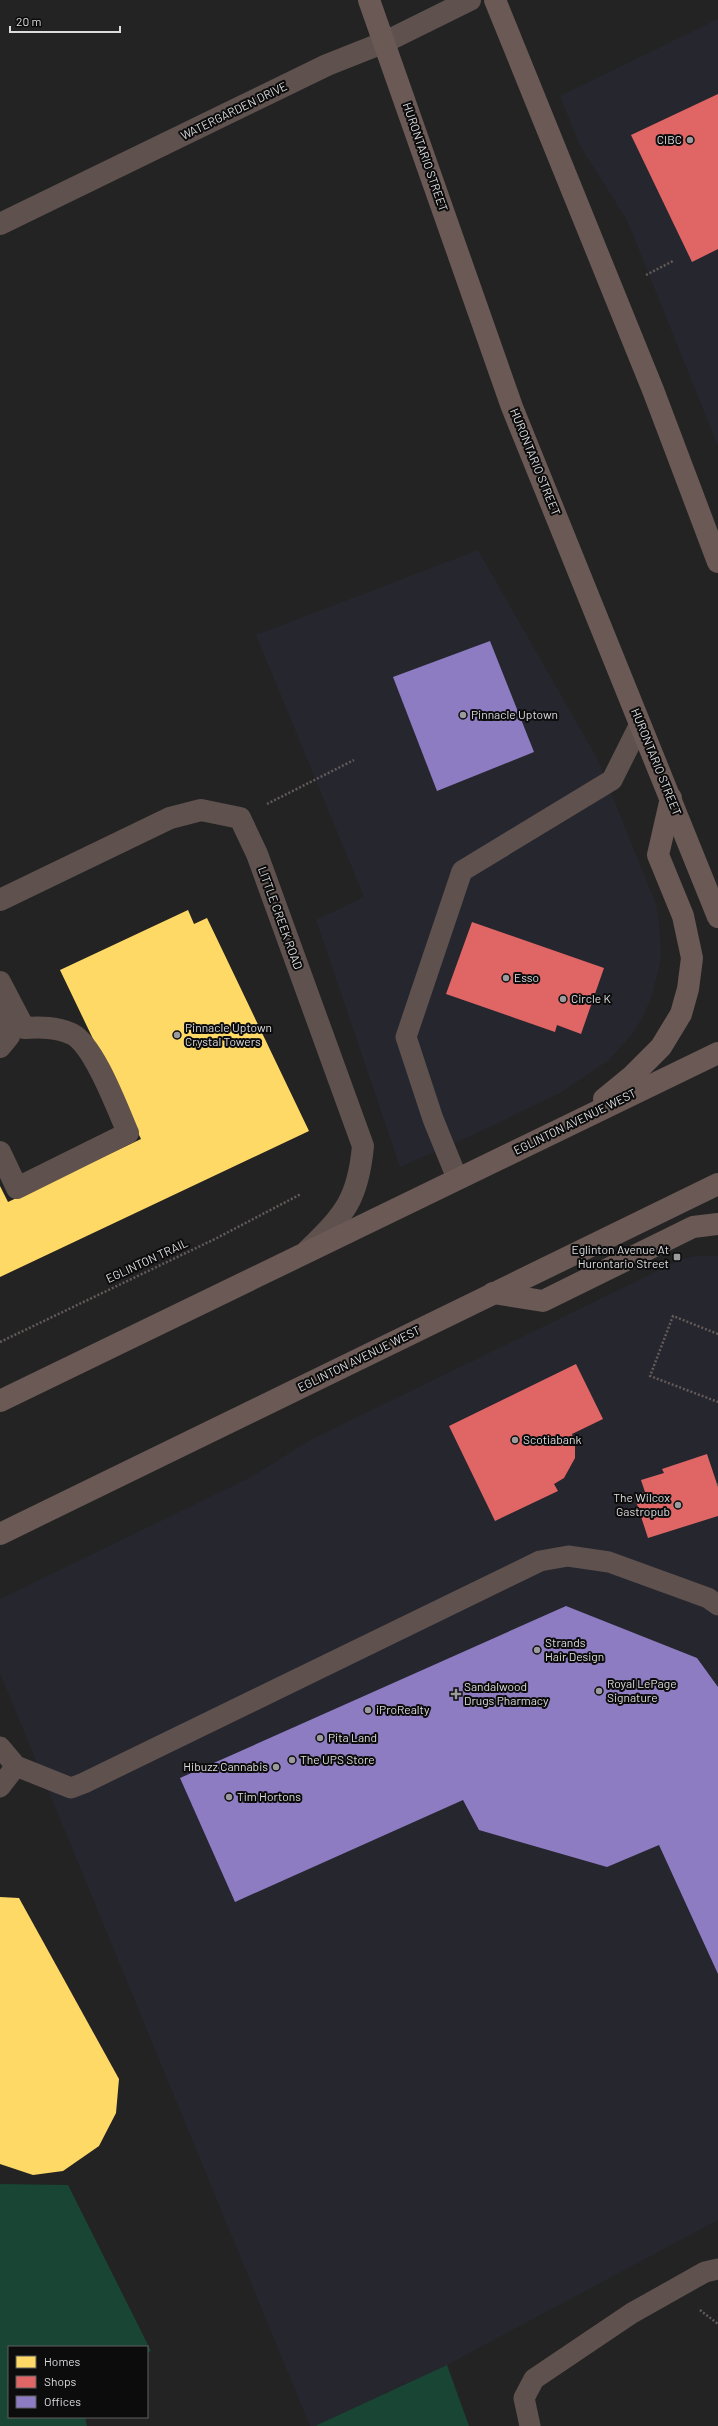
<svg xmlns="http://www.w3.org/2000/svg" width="718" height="2426" font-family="Barlow,sans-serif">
	<rect width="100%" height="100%" fill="#232324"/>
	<!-- built -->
	<g fill="#26262e">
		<polygon points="718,19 718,446 627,220 580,146 560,96"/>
		<polygon points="478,550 597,758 656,904 659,922 661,955 658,972 650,1001 642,1018 633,1033 609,1060 560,1093 473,1135 400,1167 316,920 364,897 256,635"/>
		<polygon points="696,1256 718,1256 718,2220 447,2365 315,2426 310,2426 0,1673 0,1599 251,1477 312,1439 682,1259"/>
	</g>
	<!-- green -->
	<g fill="#184534">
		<polygon points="0,2184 68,2185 151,2351 147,2353 147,2347 9,2347 9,2417 85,2417 87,2426 0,2426"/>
		<polygon points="447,2365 469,2426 315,2426"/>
	</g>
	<!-- homes -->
	<g fill="#ffd966">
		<polygon points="188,910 194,924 207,918 309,1131 0,1277 0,1186 8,1202 141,1139 60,970"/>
		<polygon points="0,1897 19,1898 119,2079 116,2113 99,2146 63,2171 33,2175 0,2164"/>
	</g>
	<!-- shops -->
	<g fill="#e06666">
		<polygon points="718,94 718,249 692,262 631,135"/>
		<polygon points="472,922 604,968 581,1034 557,1025 555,1032 446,994"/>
		<polygon points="576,1364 603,1419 572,1434 575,1446 575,1458 564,1478 554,1484 558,1491 495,1521 449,1426"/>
		<polygon points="707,1454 718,1487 718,1516 648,1538 634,1495 645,1492 641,1480 664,1473 662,1469"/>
	</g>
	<!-- offices -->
	<g fill="#8e7cc3">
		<polygon points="490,641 534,752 437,791 393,677"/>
		<polygon points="566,1606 697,1658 718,1687 718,1974 659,1845 607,1867 479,1830 463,1800 235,1902 180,1778"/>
	</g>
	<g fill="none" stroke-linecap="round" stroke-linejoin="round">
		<!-- path -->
		<g stroke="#635b59" stroke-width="2.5" stroke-dasharray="2 2" stroke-linecap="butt">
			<polyline points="646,275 673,261"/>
			<polyline points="267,804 354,760"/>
			<polyline points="718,1334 673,1316 650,1376 718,1402"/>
			<polyline points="0,1342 215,1239 301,1194"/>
			<polyline points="717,1485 718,1484"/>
			<polyline points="700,2310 718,2324"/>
		</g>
		<!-- lane -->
		<g stroke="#5e514e" stroke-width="21">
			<polyline points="457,1178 433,1119 406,1037 462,871 612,780 640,724"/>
			<polyline points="0,1747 16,1766 71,1788 84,1783 540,1561 568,1556 609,1562 708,1598 718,1605"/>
			<polyline points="0,1787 16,1766"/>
			<polyline points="530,2426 524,2398 534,2379 632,2313 705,2272 718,2269"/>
		</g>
		<!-- street -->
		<g stroke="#5e514e" stroke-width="22">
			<polyline points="0,224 327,65 385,42 470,0"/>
			<path d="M0 900 170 818 201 810 240 818 257 854 363 1146C358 1199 345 1214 308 1250"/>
			<path d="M0 982 24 1028C41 1027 57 1027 72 1034 94 1045 118 1110 128 1133L17 1188 0 1152"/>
			<polyline points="0,1017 9,1036 0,1047"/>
		</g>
		<!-- primary -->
		<g stroke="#6a5954" stroke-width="22">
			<polyline points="369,0 512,407 718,917"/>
			<polyline points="495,0 653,390 718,562"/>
			<polyline points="604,1099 632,1076 661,1047 681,1014 688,989 692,958 683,916 658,855 671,798"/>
			<polyline points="493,1293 543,1301 693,1227 718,1224"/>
			<polyline points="0,1401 718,1053"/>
			<polyline points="0,1534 718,1184"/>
		</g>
	</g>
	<!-- markers -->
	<g fill="#9b9b9e" stroke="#0c0c0d" stroke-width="1.5">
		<circle cx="690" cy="140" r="4"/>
		<circle cx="463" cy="715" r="4"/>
		<circle cx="506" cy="978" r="4"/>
		<circle cx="563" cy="999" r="4"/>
		<circle cx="177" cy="1035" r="4"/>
		<rect x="673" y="1253" width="8" height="8" rx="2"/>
		<circle cx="515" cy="1440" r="4"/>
		<circle cx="678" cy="1505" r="4"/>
		<circle cx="537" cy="1650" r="4"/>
		<circle cx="599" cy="1691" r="4"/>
		<path d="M454 1688h4v4h4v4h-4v4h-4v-4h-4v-4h4z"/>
		<circle cx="368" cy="1710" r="4"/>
		<circle cx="320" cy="1738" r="4"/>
		<circle cx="292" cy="1760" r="4"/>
		<circle cx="276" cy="1767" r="4"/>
		<circle cx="229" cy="1797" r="4"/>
	</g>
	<g text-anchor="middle" stroke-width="4" stroke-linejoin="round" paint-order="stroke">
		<!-- street labels -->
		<g font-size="12" fill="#dcdcdf" stroke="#0c0c0d">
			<text transform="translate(234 111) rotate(-26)" y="4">WATERGARDEN DRIVE</text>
			<text transform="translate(425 157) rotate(71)" y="4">HURONTARIO STREET</text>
			<text transform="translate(535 462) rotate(68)" y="4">HURONTARIO STREET</text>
			<text transform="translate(656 762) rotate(68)" y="4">HURONTARIO STREET</text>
			<text transform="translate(280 918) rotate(70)" y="4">LITTLE CREEK ROAD</text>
			<text transform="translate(575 1122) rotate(-26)" y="4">EGLINTON AVENUE WEST</text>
			<text transform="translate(147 1261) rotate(-25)" y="4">EGLINTON TRAIL</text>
			<text transform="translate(359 1359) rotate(-26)" y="4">EGLINTON AVENUE WEST</text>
		</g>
		<!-- poi labels -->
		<g font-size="12" fill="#dcdcdf" stroke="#0c0c0d" text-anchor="start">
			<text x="682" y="144" text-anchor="end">CIBC</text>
			<text x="471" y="719">Pinnacle Uptown</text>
			<text x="514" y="982">Esso</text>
			<text x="571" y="1003">Circle K</text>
			<text x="185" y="1032">Pinnacle Uptown<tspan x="185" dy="14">Crystal Towers</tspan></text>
			<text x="669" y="1254" text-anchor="end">Eglinton Avenue At<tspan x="669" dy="14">Hurontario Street</tspan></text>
			<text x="523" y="1444">Scotiabank</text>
			<text x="670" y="1502" text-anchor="end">The Wilcox<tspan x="670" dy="14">Gastropub</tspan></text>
			<text x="545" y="1647">Strands<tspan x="545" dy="14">Hair Design</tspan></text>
			<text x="607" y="1688">Royal LePage<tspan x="607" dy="14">Signature</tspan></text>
			<text x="464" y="1691">Sandalwood<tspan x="464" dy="14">Drugs Pharmacy</tspan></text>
			<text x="376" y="1714">iProRealty</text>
			<text x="328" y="1742">Pita Land</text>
			<text x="300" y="1764">The UPS Store</text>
			<text x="268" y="1771" text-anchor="end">Hibuzz Cannabis</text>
			<text x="237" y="1801">Tim Hortons</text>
		</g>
	</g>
	<!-- legend -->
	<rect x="8" y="2346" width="140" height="72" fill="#0c0c0d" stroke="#5f5f61"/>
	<rect x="16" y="2356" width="20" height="12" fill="#ffd966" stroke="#5f5f61"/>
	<text x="44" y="2366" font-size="12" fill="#dcdcdf">Homes</text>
	<rect x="16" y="2376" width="20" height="12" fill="#e06666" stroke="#5f5f61"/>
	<text x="44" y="2386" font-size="12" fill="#dcdcdf">Shops</text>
	<rect x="16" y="2396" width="20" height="12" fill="#8e7cc3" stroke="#5f5f61"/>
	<text x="44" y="2406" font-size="12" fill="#dcdcdf">Offices</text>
	<!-- scale -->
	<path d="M10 26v6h110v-6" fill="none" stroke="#dcdcdf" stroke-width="2"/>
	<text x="16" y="26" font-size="12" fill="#dcdcdf" stroke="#0c0c0d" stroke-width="3" paint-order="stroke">20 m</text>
</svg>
